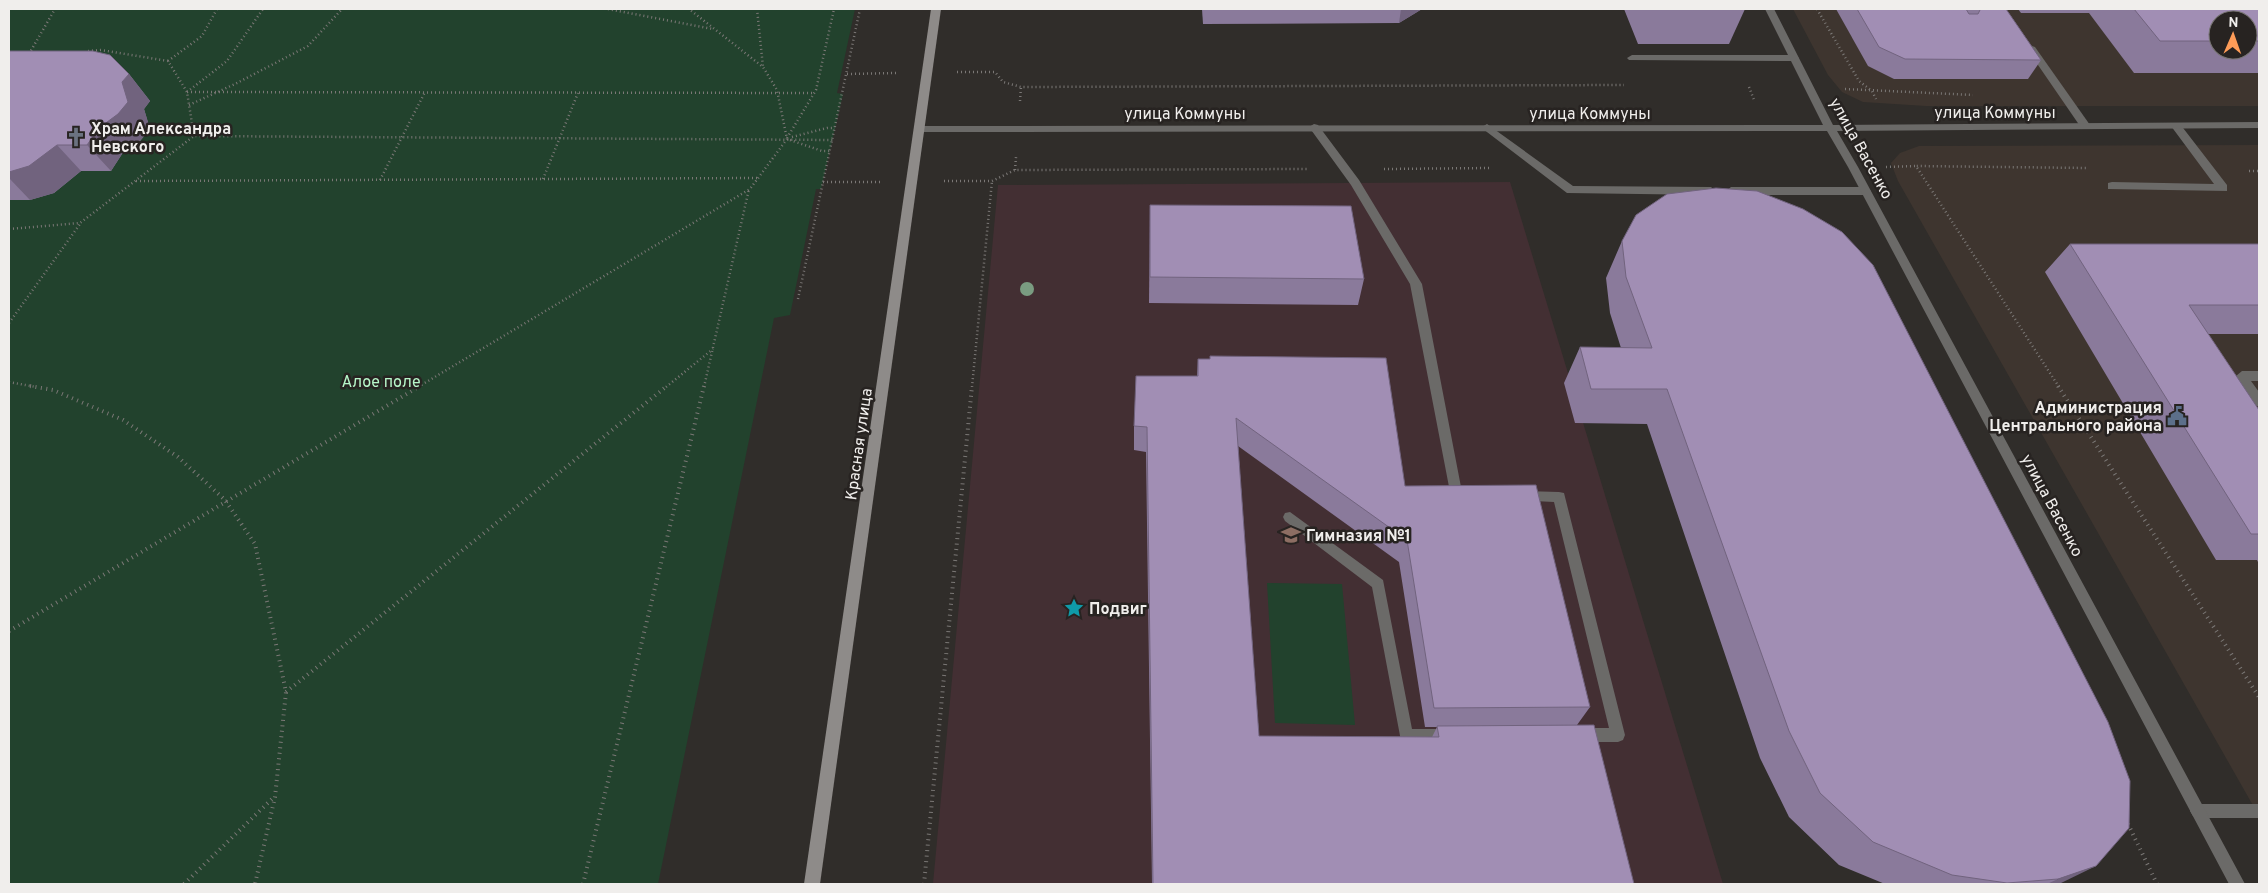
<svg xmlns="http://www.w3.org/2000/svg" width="2268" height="893" font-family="Overpass,sans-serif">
	<rect width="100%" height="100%" fill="#302d2a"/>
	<!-- built -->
	<g fill="#3e352f" fill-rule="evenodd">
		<path d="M1793 9H2259V106H1926L1863 102 1842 92 1828 75ZM2218 20H2248V50H2218Z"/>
		<polygon points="2259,145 2259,816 1898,181 1891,163 1900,153 1919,146"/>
	</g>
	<!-- education -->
	<polygon fill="#432f33" points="1510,182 1723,884 933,884 998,185"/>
	<!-- green -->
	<g fill="#22422d">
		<polygon points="9,9 855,9 837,93 843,94 821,189 816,189 790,315 774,318 658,884 9,884"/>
		<polygon points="1267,583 1342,584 1355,725 1275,723"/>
	</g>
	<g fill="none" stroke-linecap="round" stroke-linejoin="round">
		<!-- path-far1 -->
		<g stroke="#7b7876" stroke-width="2.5" stroke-dasharray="1 3" stroke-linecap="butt">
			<polyline points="608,9 713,29"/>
			<polyline points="757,9 763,67"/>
			<polyline points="1817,9 1859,81 1872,91 1876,99"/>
			<polyline points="88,51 101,50 168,61 187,92 194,136"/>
			<polyline points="29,54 55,9"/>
			<polyline points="168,61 202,36 217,9"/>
			<polyline points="957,72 995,72 1003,82 1021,87 1624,85"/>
			<polyline points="847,74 896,73"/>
			<polyline points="1749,87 1754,100"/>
			<polyline points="1845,89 1973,95"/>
			<polyline points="187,92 815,93"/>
			<polyline points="187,92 227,61 263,9"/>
			<polyline points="1020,101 1021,87"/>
			<polyline points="189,105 235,84 308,46 342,9"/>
			<polyline points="792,137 827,128 835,128"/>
			<polyline points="787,138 816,90 834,9"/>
			<polyline points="790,140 822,151 830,151"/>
			<polyline points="1886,167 1916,166"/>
			<polyline points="1384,169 1490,168"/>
			<polyline points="1015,170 1016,157"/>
			<polyline points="2249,171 2259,171"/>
			<polyline points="543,179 578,93"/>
			<polyline points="380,180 425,92"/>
			<polyline points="136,181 757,178"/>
			<polyline points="944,181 992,181 1015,170 1307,169"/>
			<polyline points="823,182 880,182"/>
			<polyline points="9,229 80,223 194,136 833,140"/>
			<polyline points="798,299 860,9"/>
			<polyline points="9,323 80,224"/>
			<polyline points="9,382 36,387"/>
			<polyline points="418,387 750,189 787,139 777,90 763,67 689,9"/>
			<polyline points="666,387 713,349"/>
			<polyline points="704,387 749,189"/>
			<polyline points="972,387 992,181"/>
			<polyline points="2059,387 1916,166 2088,168"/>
		</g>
		<!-- path -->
		<g stroke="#7b7876" stroke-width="4" stroke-dasharray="1 4.5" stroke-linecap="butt">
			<polyline points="30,386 53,390 123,420 178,457 225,500 255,544 286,692 275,797 255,884"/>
			<polyline points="2058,386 2259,697"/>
			<polyline points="9,631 420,386"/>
			<polyline points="286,692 667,386"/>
			<polyline points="2128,824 2157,884"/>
			<polyline points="184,884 274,797"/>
			<polyline points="583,884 704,386"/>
			<polyline points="924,884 972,386"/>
		</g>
		<!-- lane -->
		<g fill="#6b6a68" fill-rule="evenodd">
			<polygon points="2032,46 2035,47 2090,125 2090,129 2082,129 2027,49"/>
			<polygon points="1632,55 1794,55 1799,58 1794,61 1629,60 1627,58"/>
			<polygon points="2176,123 2180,124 2227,185 2227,191 2108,189 2108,183 2112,182 2214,184 2171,126"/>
			<polygon points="1314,124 1318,125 1359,180 1422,284 1461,487 1470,489 1471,493 1470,497 1465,498 1451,496 1450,492 1410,284 1351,185 1309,127"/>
			<polygon points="1487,124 1573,186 1711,187 1716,191 1711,195 1567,193 1483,129 1482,127"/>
			<polygon points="1731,187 1866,187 1871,191 1866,195 1731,195 1726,191"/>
			<polygon points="2242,371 2259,371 2259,381 2251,381 2259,392 2259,407 2255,405 2236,376"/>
			<polygon points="1522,491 1559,492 1564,493 1565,497 1625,735 1623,740 1618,742 1580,742 1575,740 1573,735 1575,730 1580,728 1609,728 1554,502 1517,500 1516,496 1517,492"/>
			<polygon points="1290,512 1383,580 1412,729 1448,729 1453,731 1455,736 1453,741 1448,743 1406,743 1401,741 1372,587 1285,521 1283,517 1285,513"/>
			<polygon points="2198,804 2259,804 2259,818 2198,818 2193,816 2190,811 2193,806"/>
		</g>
		<!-- street -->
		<polygon fill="#6b6a68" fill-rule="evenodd" points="1765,9 1774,9 1833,125 2259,122 2259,128 1837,131 1858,167 2245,884 2229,884 1848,167 1827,131 920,132 915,129 920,126 1823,125"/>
		<!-- secondary -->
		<polygon fill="#8e8b89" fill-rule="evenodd" points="931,9 941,9 820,884 804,884"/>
	</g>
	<!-- trees -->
	<circle fill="#7a9c81" cx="1027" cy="289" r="7"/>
	<!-- wall -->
	<g fill="#8a7a9b" fill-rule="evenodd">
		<polygon points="1202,9 1422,9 1399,23 1203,24"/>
		<polygon points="1624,9 1745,9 1729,44 1638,44"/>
		<polygon points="1836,9 2006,9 2041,60 2028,79 1894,79 1868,66"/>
		<path d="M2018 9H2259V73H2134L2089 13H2021ZM2218 20H2248V50H2218Z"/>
		<polygon points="9,51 129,74 150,101 144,109 150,129 140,141 122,154 111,171 81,171 54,193 30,200 9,200"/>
		<polygon points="1757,191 2059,884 1885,884 1839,865 1789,817 1760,758 1647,424 1575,423 1564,383 1580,347 1621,348 1610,313 1606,278 1622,241"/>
		<polygon points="1150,205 1364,279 1358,305 1149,303"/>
		<polygon points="2070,244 2259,244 2259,334 2208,334 2259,410 2259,564 2257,560 2216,560 2045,272"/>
		<path d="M1198 359 1405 486 1590 707 1577 725 1634 884H1152L1146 452 1134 450V426L1197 376ZM1238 446 1399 562 1425 727H1437L1432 737 1259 736Z"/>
	</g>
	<!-- shaded-wall -->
	<g fill="#71637e">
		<polygon points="1401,9 1422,9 1399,23"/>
		<polygon points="129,74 150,101 144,109 150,129 140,141 122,154 111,171 87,145 99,128 122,82"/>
		<polygon points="57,145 81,171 54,193 30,200 9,178 9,172"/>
		<polygon points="2096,866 2059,884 2047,884 2058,879"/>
	</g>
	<!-- building -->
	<g fill="#a18eb4" stroke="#71637e">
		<polygon points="1857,9 1966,9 1969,14 1978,14 1980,10 1979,9 2006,9 2041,60 1905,59 1879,47"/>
		<polygon points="2134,9 2259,9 2259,41 2248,41 2248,20 2218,20 2218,41 2160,41"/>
		<polygon points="9,51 93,51 110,55 129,74 122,82 128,102 118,114 99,128 87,145 57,145 29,166 9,172"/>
		<polygon points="1716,188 1757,191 1803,209 1842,232 1873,265 2108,722 2130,781 2129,828 2096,866 2058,879 2007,883 1952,875 1873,842 1820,793 1789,731 1667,389 1591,389 1580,347 1652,348 1626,277 1622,241 1636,215 1667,194"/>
		<polygon points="1150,205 1351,206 1364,279 1150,277"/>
		<polygon points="2070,244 2259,244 2259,305 2189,305 2259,410 2259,534 2251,534"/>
		<polygon points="1210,356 1386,358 1405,486 1536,485 1590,707 1434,708 1407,540 1236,418 1259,736 1439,737 1437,726 1594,725 1634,884 1153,884 1147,427 1134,426 1136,376 1198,376 1198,359 1210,359"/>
	</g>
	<!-- icons -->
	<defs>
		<symbol id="church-bare" viewBox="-9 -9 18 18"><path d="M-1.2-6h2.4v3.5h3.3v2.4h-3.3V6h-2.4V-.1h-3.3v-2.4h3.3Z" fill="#6b7280" stroke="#272321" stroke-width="2.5" paint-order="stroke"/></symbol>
		<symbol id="civic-bare" viewBox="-9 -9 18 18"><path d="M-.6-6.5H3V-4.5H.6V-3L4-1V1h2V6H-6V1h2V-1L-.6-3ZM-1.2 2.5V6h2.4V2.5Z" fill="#5c6f8a" stroke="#272321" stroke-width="2.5" paint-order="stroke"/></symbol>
		<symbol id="school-bare" viewBox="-9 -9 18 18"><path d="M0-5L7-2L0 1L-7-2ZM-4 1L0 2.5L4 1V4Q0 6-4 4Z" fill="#8d6e63" stroke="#272321" stroke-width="2.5" paint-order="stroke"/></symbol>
		<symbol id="sight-bare" viewBox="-9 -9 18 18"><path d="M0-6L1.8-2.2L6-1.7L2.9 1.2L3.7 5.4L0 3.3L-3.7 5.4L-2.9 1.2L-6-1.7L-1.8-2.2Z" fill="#0f9aa8" stroke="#272321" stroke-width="2.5" paint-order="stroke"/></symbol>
	</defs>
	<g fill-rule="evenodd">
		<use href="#church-bare" x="62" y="123" width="28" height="28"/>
		<use href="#civic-bare" x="2163" y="402" width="28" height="28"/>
		<use href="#school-bare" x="1277" y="521" width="28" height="28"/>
		<use href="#sight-bare" x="1060" y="594" width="28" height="28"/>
	</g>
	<g text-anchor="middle" stroke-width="5" stroke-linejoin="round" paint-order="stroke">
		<!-- street labels -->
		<g font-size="16" fill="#f0eeec" stroke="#272321">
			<text x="1995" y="118">улица Коммуны</text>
			<text x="1185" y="119">улица Коммуны</text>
			<text x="1590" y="119">улица Коммуны</text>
			<text transform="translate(1862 148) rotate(61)" y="6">улица Васенко</text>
			<text transform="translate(858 444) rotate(-82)" y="6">Красная улица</text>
			<text transform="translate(2053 505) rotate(62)" y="6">улица Васенко</text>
		</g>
		<!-- poi labels -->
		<g font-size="16" font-weight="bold" fill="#f0eeec" stroke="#272321" text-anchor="start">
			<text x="91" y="134">Храм Александра<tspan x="91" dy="18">Невского</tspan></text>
			<text x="2162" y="413" text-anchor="end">Администрация<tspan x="2162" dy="18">Центрального района</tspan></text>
			<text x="1306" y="541">Гимназия №1</text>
			<text x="1089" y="614">Подвиг</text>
		</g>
		<!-- park labels -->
		<g font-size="16" fill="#b7f6c9" stroke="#272321">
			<text x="381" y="387">Алое поле</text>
		</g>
	</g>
	<!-- border -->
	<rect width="2268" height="893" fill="none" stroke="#f0eeec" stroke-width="20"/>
	<!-- north arrow -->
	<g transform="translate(2233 35) rotate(2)"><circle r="24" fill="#272321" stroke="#777472"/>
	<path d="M0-4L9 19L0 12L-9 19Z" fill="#fe9c58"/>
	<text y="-8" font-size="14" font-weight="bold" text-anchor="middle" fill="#f0eeec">N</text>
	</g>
</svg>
